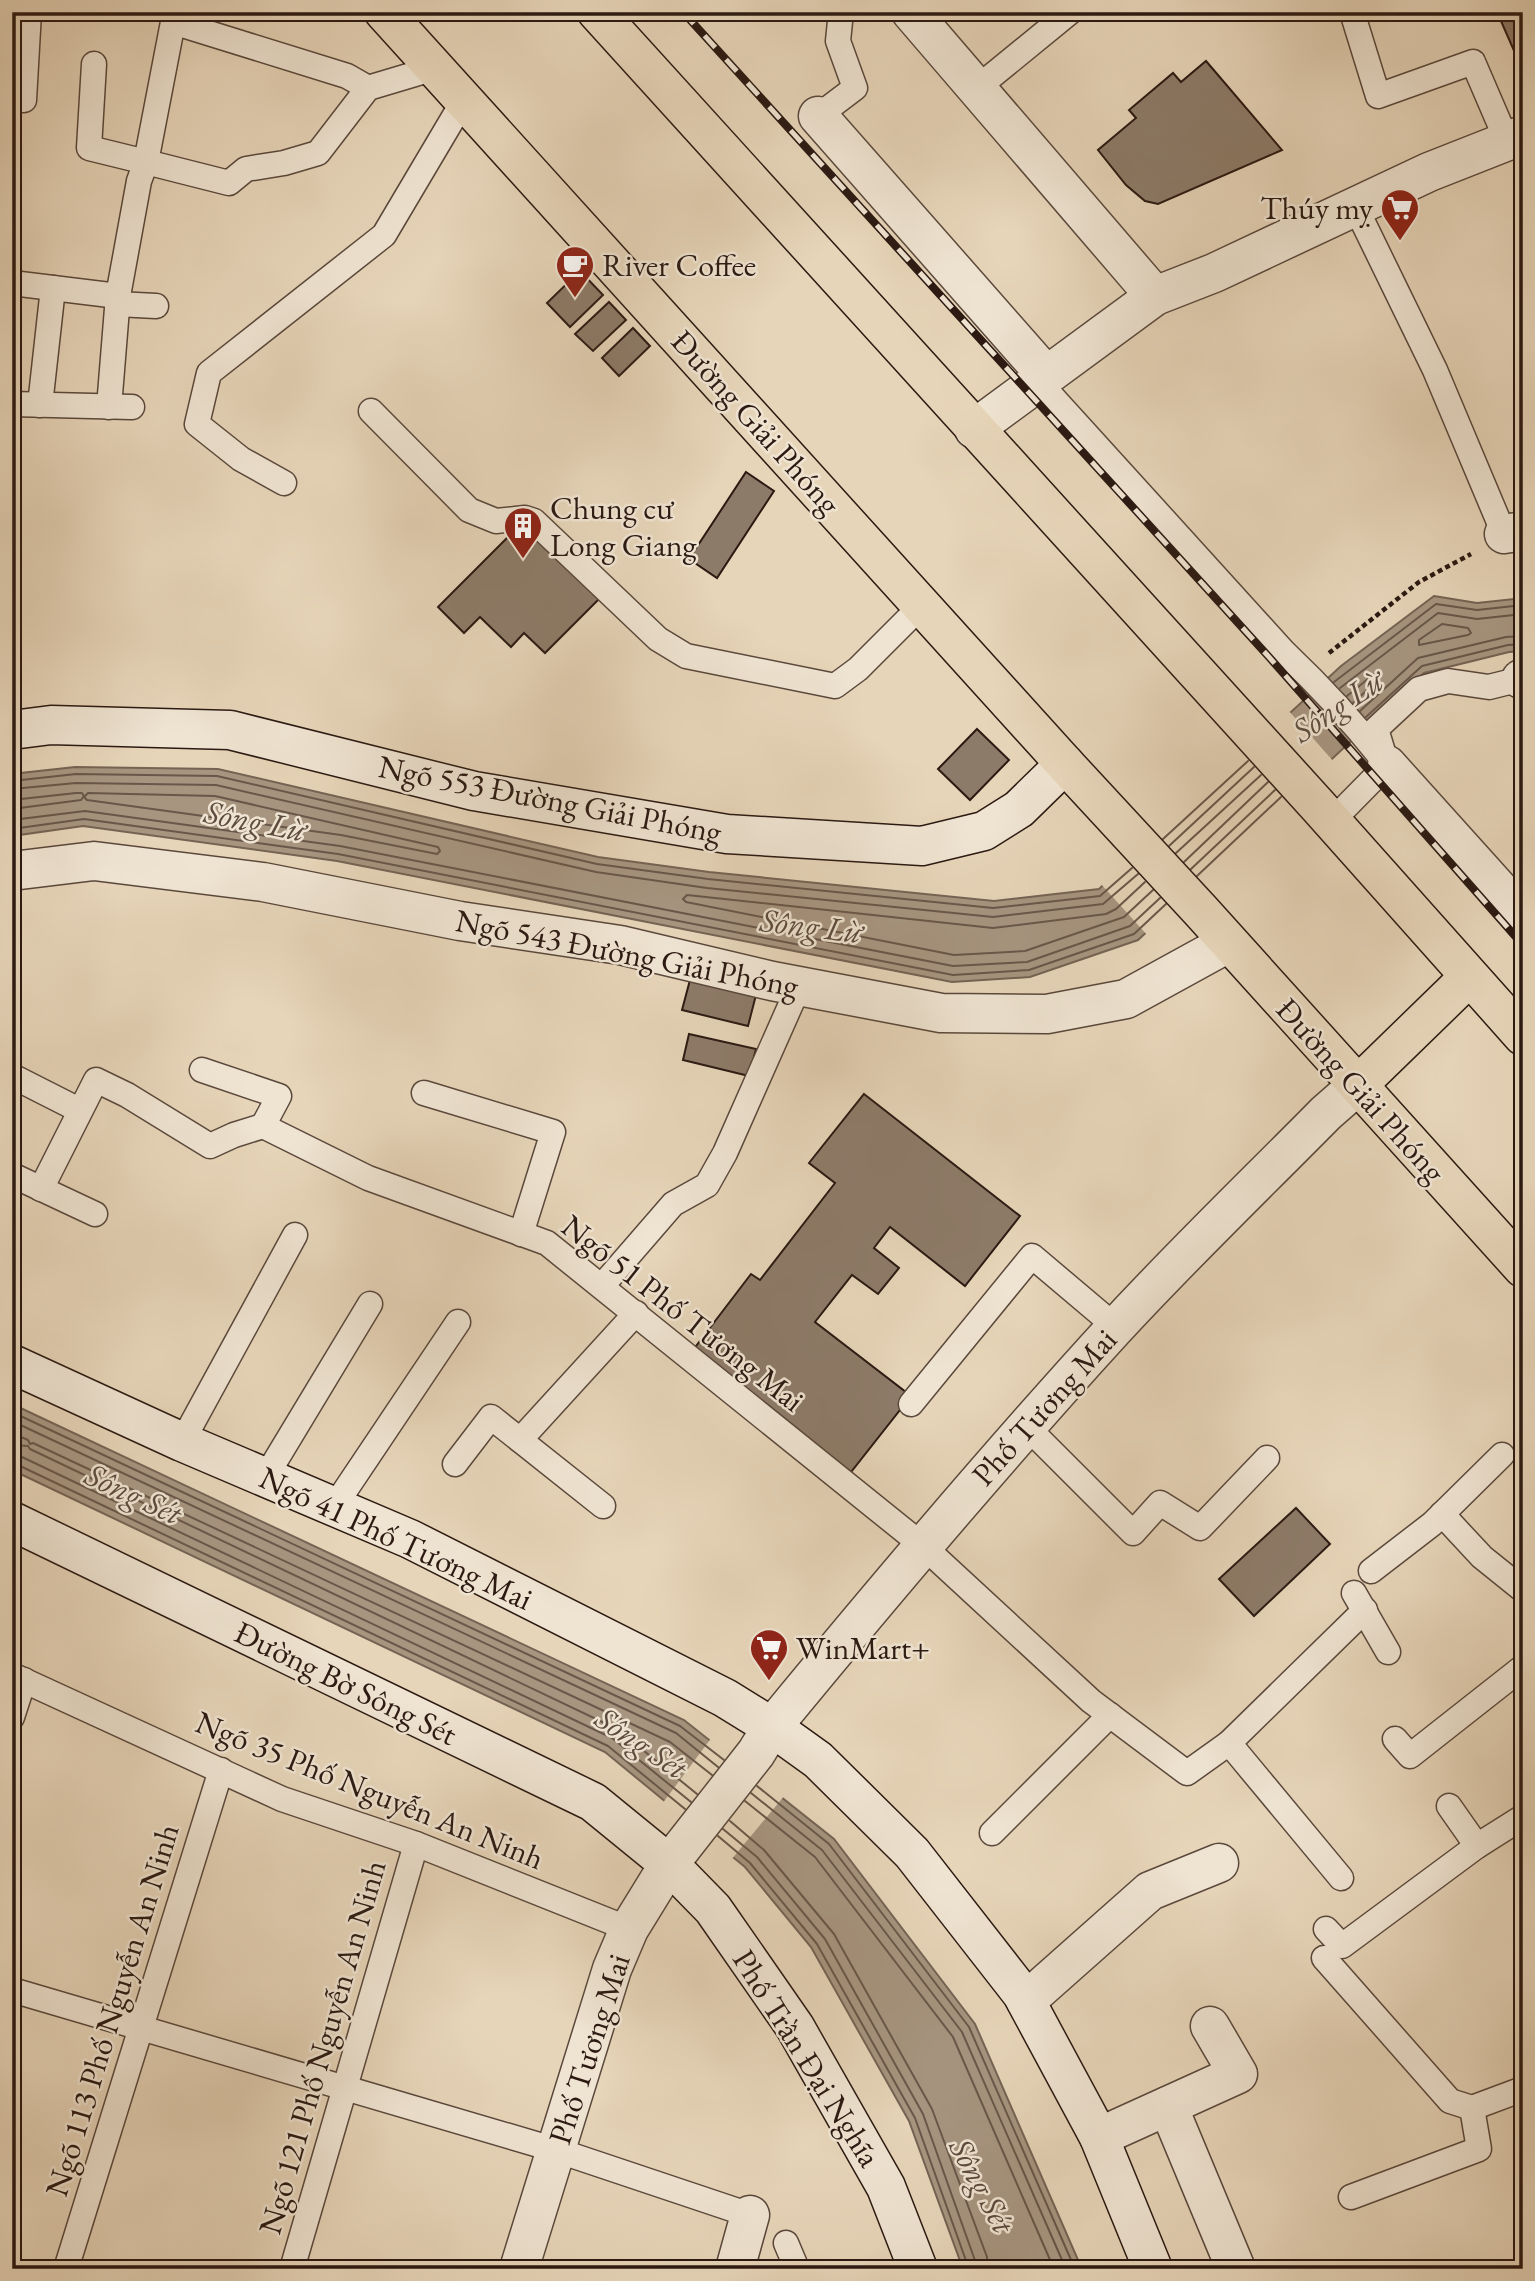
<svg xmlns="http://www.w3.org/2000/svg" width="1535" height="2281" font-family="'EB Garamond',serif">
	<rect width="100%" height="100%" fill="#e7d5b9"/>
	<filter id="stains"><feTurbulence type="fractalNoise" baseFrequency=".00286" numOctaves="4"/><feColorMatrix values="0 0 0 0 .2 0 0 0 0 .09 0 0 0 0 .02 0 0 0 .5 -.17"/></filter>
	<radialGradient id="worn" r=".72"><stop offset=".6" stop-color="#630" stop-opacity="0"/><stop offset="1" stop-color="#630" stop-opacity=".3"/></radialGradient>
	<!-- water -->
	<g fill="#a79580" stroke="#756354" stroke-width="2">
		<polygon points="1434,596 1477,603 1523,598 1523,651 1509,652 1424,673 1138,940 1030,977 952,982 337,861 83,826 12,836 12,774 75,767 218,769 598,857 709,872 994,901 1099,889 1341,666"/>
		<polygon points="12,1404 684,1720 834,1839 975,2024 1082,2269 963,2269 909,2121 811,1947 745,1867 605,1752 12,1470"/>
	</g>
	<!-- pier -->
	<g fill="#e7d5b9">
		<polygon points="1288,710 1334,762 1148,936 1100,883"/>
		<polygon points="712,1737 785,1795 731,1860 662,1804"/>
	</g>
	<g fill="none" stroke-linecap="round" stroke-linejoin="round">
		<!-- shore -->
		<g stroke="#695749" stroke-width="2">
			<polygon points="1442,624 1468,628 1471,633 1468,635 1419,645 1419,640"/>
			<polyline points="1334,682 1436,604 1477,610 1523,605"/>
			<polyline points="1340,688 1438,613 1477,619 1523,614"/>
			<polyline points="1347,696 1374,674 1379,674 1379,679 1353,703"/>
			<polyline points="1360,711 1418,658 1506,637 1523,636"/>
			<polyline points="1366,717 1422,666 1508,645 1523,644"/>
			<polyline points="12,781 76,774 217,776 597,864 708,879 993,908 1100,896 1132,868"/>
			<polyline points="12,789 76,783 216,785 596,872 707,888 993,917 1103,904 1138,874"/>
			<polygon points="88,793 215,796 438,847 440,851 437,854 341,835 87,800 84,797"/>
			<polyline points="12,800 76,793 82,793 84,796 81,800 12,809"/>
			<polyline points="12,820 85,811 340,846 953,966 1027,962 1130,926 1160,898"/>
			<polyline points="12,829 84,819 338,854 953,975 1029,970 1134,934 1166,904"/>
			<polyline points="1163,839 1248,761"/>
			<polyline points="1169,846 1254,767"/>
			<polyline points="1176,853 1261,775"/>
			<polyline points="1184,862 1268,782"/>
			<polyline points="1191,869 1275,790"/>
			<polyline points="1197,876 1281,797"/>
			<polyline points="1145,882 1116,909 1106,914 993,928 687,895 683,899 686,902 954,955 1025,951 1124,917 1153,890"/>
			<polyline points="12,1412 680,1726 724,1760"/>
			<polyline points="12,1421 676,1733 718,1767"/>
			<polyline points="12,1433 28,1440 30,1444 33,1443 670,1742 712,1775"/>
			<polyline points="12,1445 28,1446 30,1449 617,1729 697,1794"/>
			<polyline points="12,1455 22,1457 612,1738 691,1802"/>
			<polyline points="12,1464 18,1465 608,1746 685,1809"/>
			<polyline points="757,1786 829,1844 969,2027 1075,2269"/>
			<polyline points="751,1793 822,1850 962,2032 1066,2269"/>
			<polyline points="745,1801 815,1857 953,2037 1054,2269"/>
			<polyline points="730,1821 764,1850 834,1934 932,2109 987,2257 988,2269"/>
			<polyline points="723,1829 757,1857 825,1939 923,2114 978,2269"/>
			<polyline points="718,1836 750,1863 817,1944 915,2118 969,2269"/>
		</g>
	</g>
	<!-- building -->
	<g fill="#8d7b69" stroke="#2b1912" stroke-width="2">
		<polygon points="1497,12 1523,12 1523,50 1515,53"/>
		<polygon points="1206,61 1282,150 1158,204 1145,201 1126,185 1098,150 1136,118 1129,110 1173,73 1181,82"/>
		<polygon points="580,271 603,295 570,327 547,303"/>
		<polygon points="609,302 626,320 593,351 575,334"/>
		<polygon points="633,328 650,346 619,376 602,358"/>
		<polygon points="746,472 774,491 717,578 689,559"/>
		<polygon points="523,522 600,598 545,653 524,633 511,647 480,617 464,633 438,607"/>
		<polygon points="977,729 1009,760 970,800 938,769"/>
		<polygon points="690,980 756,995 748,1026 682,1010"/>
		<polygon points="689,1034 756,1049 749,1076 683,1060"/>
		<polygon points="864,1094 1020,1216 965,1286 890,1227 874,1248 899,1268 878,1294 852,1275 815,1322 911,1396 851,1472 693,1350 751,1274 760,1280 835,1183 809,1163"/>
		<polygon points="1296,1508 1330,1544 1254,1616 1219,1579"/>
	</g>
	<g fill="none" stroke-linecap="round" stroke-linejoin="round">
		<defs>
			<g id="lane">
				<polyline points="1352,12 1378,96 1473,62 1507,141"/>
				<polyline points="94,64 89,148 146,162 173,22 347,76 368,88"/>
				<polyline points="977,88 1070,12"/>
				<polyline points="24,100 29,12"/>
				<polyline points="818,116 855,88 838,41 841,12"/>
				<polyline points="1356,208 1435,370 1504,534"/>
				<polyline points="12,283 118,296"/>
				<polyline points="117,304 156,306"/>
				<path d="M1038 381 1284 652C1321 687 1356 725 1387 765"/>
				<polyline points="12,404 132,407"/>
				<polyline points="40,405 53,288"/>
				<polyline points="109,407 118,296 139,181 146,162 229,183 246,169 284,163 318,153 368,88 435,68"/>
				<polyline points="371,411 469,510 496,521 525,518 534,521 658,639 686,656 835,686 858,669 922,605"/>
				<polyline points="284,483 241,459 197,424 209,373 384,235 464,100"/>
				<polyline points="1331,822 1387,765 1376,729 1419,689 1448,681 1489,687 1521,679"/>
				<polyline points="202,1070 279,1096 263,1126"/>
				<polyline points="12,1076 79,1110"/>
				<polyline points="424,1093 553,1132 521,1234"/>
				<polyline points="12,1175 95,1214"/>
				<polyline points="41,1189 96,1080 127,1095 210,1146 234,1135 263,1126 368,1178 547,1243 922,1545 1091,1701 1187,1773 1229,1743 1365,1610"/>
				<polyline points="602,1286 673,1204 707,1185 725,1153 799,986"/>
				<polyline points="911,1404 1032,1256 1116,1327"/>
				<polyline points="1027,1427 1133,1533 1160,1503 1200,1528 1267,1458"/>
				<polyline points="520,1440 636,1313"/>
				<polyline points="182,1442 295,1235"/>
				<polyline points="455,1464 491,1417 603,1506"/>
				<polyline points="265,1478 370,1304"/>
				<polyline points="334,1507 458,1322"/>
				<polyline points="1442,1514 1482,1557 1523,1590"/>
				<polyline points="1371,1571 1432,1524 1502,1455"/>
				<polyline points="1354,1593 1388,1652"/>
				<polyline points="12,1675 282,1799 416,1844 629,1929"/>
				<polyline points="12,1717 24,1680"/>
				<polyline points="1395,1739 1410,1756 1523,1667"/>
				<polyline points="1229,1743 1341,1878"/>
				<polyline points="1449,1806 1477,1846"/>
				<polyline points="992,1833 1110,1715"/>
				<polyline points="1326,1929 1342,1946 1477,1846 1523,1817"/>
				<polyline points="1324,1958 1450,2101 1472,2108 1523,2089"/>
				<polyline points="12,1990 556,2150 750,2215"/>
				<polyline points="1351,2197 1479,2149 1472,2108"/>
				<polyline points="786,2243 797,2269"/>
				<polyline points="66,2269 221,1770"/>
				<polyline points="292,2269 416,1844"/>
			</g>
			<g id="street">
				<polyline points="911,12 1155,296"/>
				<polyline points="818,116 1046,375"/>
				<polyline points="974,429 1155,296 1214,273 1429,172 1523,135"/>
				<polyline points="1504,534 1523,531"/>
				<polyline points="1521,679 1523,679"/>
				<polyline points="1387,765 1523,916"/>
				<polyline points="12,871 94,861 263,882 460,921 620,945 772,981 941,1013 1047,1014 1126,999 1228,943"/>
				<polyline points="1026,2001 1150,1891 1219,1863"/>
				<polyline points="1168,2106 1236,2269"/>
				<polyline points="1099,2137 1238,2074 1210,2026"/>
				<path d="M519 2269 612 1969 629 1929 669 1864 756 1753 772 1727C883 1592 996 1458 1114 1329 1182 1255 1255 1185 1326 1113L1358 1085"/>
				<polyline points="735,2269 750,2215"/>
			</g>
			<g id="secondary">
				<polyline points="12,730 51,725 230,730 474,791 727,834 922,846 984,831 1019,809 1065,764"/>
				<polyline points="12,1364 182,1442 410,1539 725,1698 772,1727 818,1760 912,1853 1022,1994 1099,2137 1153,2269"/>
				<polyline points="12,1521 593,1802 669,1864 713,1909 795,2027 886,2187 918,2269"/>
			</g>
			<g id="primary">
				<polyline points="384,12 1065,764 1201,911 1523,1268"/>
				<polyline points="597,12 1319,807 1523,1036"/>
				<polyline points="1358,1085 1469,977"/>
			</g>
		</defs>
		<!-- lane casing -->
		<use href="#lane" stroke="#5a483c" stroke-width="27"/>
		<!-- street casing -->
		<use href="#street" stroke="#5a483c" stroke-width="41"/>
		<!-- secondary casing -->
		<use href="#secondary" stroke="#2b1912" stroke-width="41"/>
		<!-- primary casing -->
		<use href="#primary" stroke="#2b1912" stroke-width="41"/>
		<!-- path -->
		<polyline stroke="#2b1912" stroke-width="4.5" stroke-dasharray="5 3.5" stroke-linecap="butt" points="1329,653 1419,582 1471,554"/>
		<!-- lane -->
		<use href="#lane" stroke="#efe4d2" stroke-width="24"/>
		<!-- street -->
		<use href="#street" stroke="#efe4d2" stroke-width="38"/>
		<!-- secondary -->
		<use href="#secondary" stroke="#efe4d2" stroke-width="38"/>
		<!-- primary -->
		<use href="#primary" stroke="#e7d5b9" stroke-width="38"/>
		<defs>
			<polyline id="rail" points="683,12 1269,657 1523,945"/>
		</defs>
		<!-- rail casing -->
		<use href="#rail" stroke="#2b1912" stroke-width="8"/>
		<!-- rail -->
		<use href="#rail" stroke="#efe4d2" stroke-width="5" stroke-dasharray="16" stroke-linecap="butt"/>
	</g>
	<!-- icons -->
	<defs>
		<symbol id="supermarket-pin" viewBox="-11 -11 22 30"><path d="M0 17L-7.5 6A9.5 9.5 0 1 1 7.5 6Z" fill="#8f2418" stroke="#efe4d2"/><path d="M-6-5.5h2.5l.6 2H6L4.5 2H-2.5L-4.4-4H-6ZM-1.5 3.2a1.3 1.3 0 1 0 .1 0ZM3 3.2a1.3 1.3 0 1 0 .1 0Z" fill="#fff"/></symbol>
		<symbol id="cafe-pin" viewBox="-11 -11 22 30"><path d="M0 17L-7.5 6A9.5 9.5 0 1 1 7.5 6Z" fill="#8f2418" stroke="#efe4d2"/><path d="M-5.5-4.5H6V0H3Q3 3.5 0 3.5H-2.5Q-5.5 3.5-5.5 0ZM3-3.2v2h1.7v-2ZM-6 4.5H4V6H-6Z" fill="#fff"/></symbol>
		<symbol id="building-pin" viewBox="-11 -11 22 30"><path d="M0 17L-7.5 6A9.5 9.5 0 1 1 7.5 6Z" fill="#8f2418" stroke="#efe4d2"/><path d="M-4-6H4V6H1V3H-1V6H-4ZM-2.5-4.3h1.7v1.8h-1.7ZM.8-4.3h1.7v1.8H.8ZM-2.5-1h1.7V.8h-1.7ZM.8-1h1.7V.8H.8Z" fill="#fff"/></symbol>
	</defs>
	<g fill-rule="evenodd">
		<use href="#supermarket-pin" x="1378" y="186" width="44" height="60"/>
		<use href="#cafe-pin" x="553" y="243" width="44" height="60"/>
		<use href="#building-pin" x="501" y="504" width="44" height="60"/>
		<use href="#supermarket-pin" x="747" y="1626" width="44" height="60"/>
	</g>
	<g text-anchor="middle" stroke-width="5" stroke-linejoin="round" paint-order="stroke">
		<!-- poi labels -->
		<g font-size="32" fill="#2b1912" stroke="#efe4d2" text-anchor="start">
			<text x="1373" y="219" text-anchor="end">Thúy mỵ</text>
			<text x="602" y="276">River Coffee</text>
			<text x="550" y="519">Chung cư<tspan x="550" dy="37">Long Giang</tspan></text>
			<text x="796" y="1659">WinMart+</text>
		</g>
		<!-- street labels -->
		<g font-size="32" fill="#2b1912" stroke="#efe4d2">
			<text transform="translate(756 422) rotate(48)" y="11">Đường Giải Phóng</text>
			<text transform="translate(550 799) rotate(11)" y="11">Ngõ 553 Đường Giải Phóng</text>
			<text transform="translate(627 953) rotate(11)" y="11">Ngõ 543 Đường Giải Phóng</text>
			<text transform="translate(1361 1090) rotate(48)" y="11">Đường Giải Phóng</text>
			<text transform="translate(683 1313) rotate(38)" y="11">Ngõ 51 Phố Tương Mai</text>
			<text transform="translate(1044 1407) rotate(-48)" y="11">Phố Tương Mai</text>
			<text transform="translate(396 1538) rotate(25)" y="11">Ngõ 41 Phố Tương Mai</text>
			<text transform="translate(346 1683) rotate(26)" y="11">Đường Bờ Sông Sét</text>
			<text transform="translate(370 1790) rotate(22)" y="11">Ngõ 35 Phố Nguyễn An Ninh</text>
			<text transform="translate(112 2010) rotate(-73)" y="11">Ngõ 113 Phố Nguyễn An Ninh</text>
			<text transform="translate(322 2047) rotate(-74)" y="11">Ngõ 121 Phố Nguyễn An Ninh</text>
			<text transform="translate(589 2049) rotate(-72)" y="11">Phố Tương Mai</text>
			<text transform="translate(807 2058) rotate(58)" y="11">Phố Trần Đại Nghĩa</text>
		</g>
		<!-- water labels -->
		<g font-size="33" font-style="italic" fill="#5d4b3e" stroke="#efe4d2">
			<text transform="translate(1337 705) rotate(-34)" y="12">Sông Lừ</text>
			<text transform="translate(255 820) rotate(11)" y="12">Sông Lừ</text>
			<text transform="translate(811 925) rotate(7)" y="12">Sông Lừ</text>
			<text transform="translate(134 1493) rotate(25)" y="12">Sông Sét</text>
			<text transform="translate(642 1742) rotate(34)" y="12">Sông Sét</text>
			<text transform="translate(983 2185) rotate(62)" y="12">Sông Sét</text>
		</g>
	</g>
	<!-- margin -->
	<rect width="1535" height="2281" fill="none" stroke="#e7d5b9" stroke-width="42"/>
	<rect x="14" y="14" width="1507" height="2253" fill="none" stroke="#2b1912" stroke-width="3.5"/>
	<rect x="21" y="21" width="1493" height="2239" fill="none" stroke="#2b1912" stroke-width="2"/>
	<rect width="100%" height="100%" filter="url(#stains)"/>
	<rect width="100%" height="100%" fill="url(#worn)"/>
</svg>
